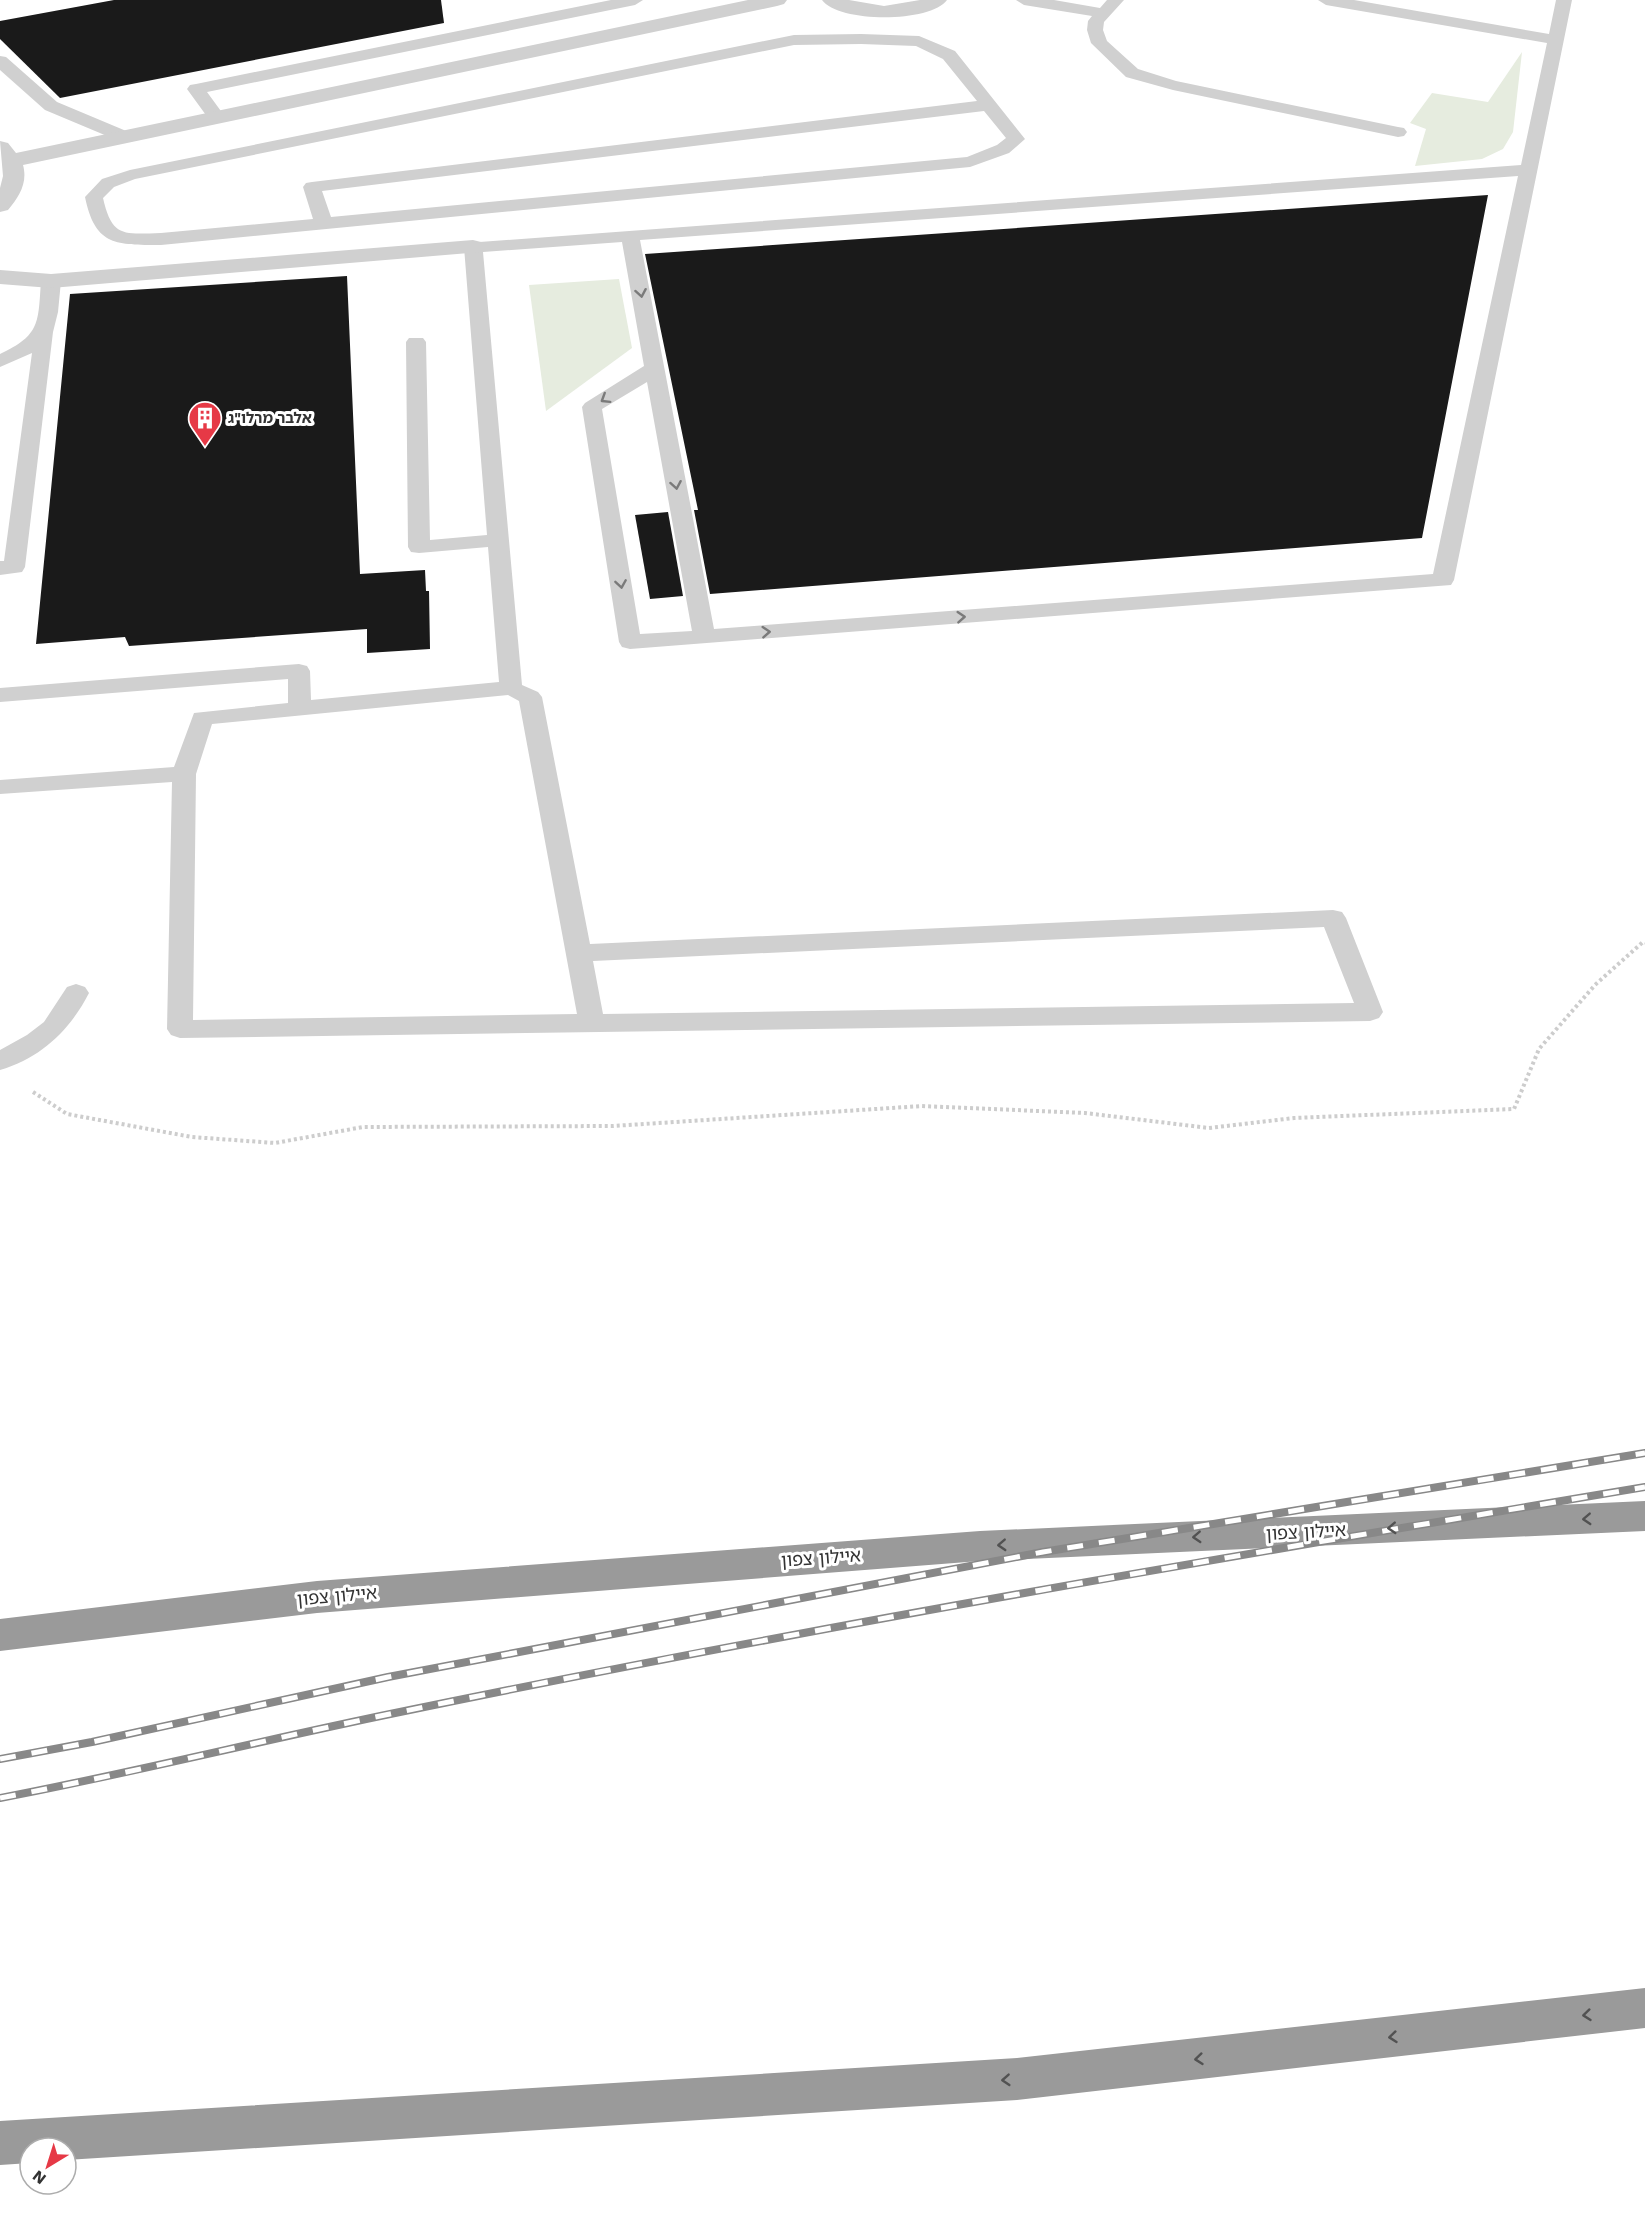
<svg xmlns="http://www.w3.org/2000/svg" width="1645" height="2214" font-family="'Work Sans','Noto Sans Hebrew',sans-serif">
	<rect width="100%" height="100%" fill="#fff"/>
	<!-- green -->
	<g fill="#e6ecdf">
		<polygon points="1522,52 1513,132 1503,149 1482,159 1415,166 1426,129 1410,123 1432,93 1488,102"/>
		<polygon points="619,279 632,348 546,411 529,285"/>
	</g>
	<!-- building -->
	<g fill="#1a1a1a">
		<polygon points="114,0 441,0 444,23 60,98 0,39 0,21"/>
		<polygon points="1488,195 1422,538 710,594 694,510 698,510 645,254"/>
		<polygon points="347,276 360,574 425,570 426,591 429,591 430,649 367,653 367,629 129,646 125,637 36,644 70,294"/>
		<polygon points="668,512 683,596 650,599 635,515"/>
	</g>
	<g fill="none" stroke-linecap="round" stroke-linejoin="round">
		<!-- path -->
		<polyline stroke="#cdcdcd" stroke-width="4" stroke-dasharray="3 3" stroke-linecap="butt" points="33,1092 67,1114 192,1137 275,1143 363,1127 613,1126 922,1106 1085,1113 1209,1128 1294,1118 1514,1109 1539,1049 1595,985 1643,942 1645,943"/>
		<!-- service -->
		<g fill="#d0d0d0" fill-rule="evenodd">
			<polygon points="611,0 643,0 635,5 207,92 226,118 223,122 211,122 187,89 190,85 196,84"/>
			<polygon points="1016,0 1054,0 1100,8 1107,0 1124,0 1104,22 1103,30 1107,41 1138,69 1176,81 1398,127 1404,128 1407,132 1404,136 1398,137 1173,90 1126,77 1091,43 1087,30 1088,21 1092,16 1024,5"/>
			<path d="M1318 0H1354L1549 34 1556 0H1572L1454 580 1451 585 630 649 622 647 619 642 582 407 585 403 644 366 622 242 483 252 522 685 538 692 542 697 590 944 1333 910 1342 912 1346 918 1383 1012 1379 1018 1370 1021 180 1038 171 1035 167 1029 172 782 0 794V780L174 767 194 713 288 703V679L0 702V688L299 664 307 666 310 671 311 700 499 682 488 547 419 553 411 552 408 547 406 342 409 338H423L426 342 430 540 487 535 464 247 466 243 1521 165 1547 43 1326 5ZM1518 176 1433 574 714 629 640 240ZM647 382 692 631 640 634 602 409ZM508 695 519 701 577 1014 193 1020 196 774 212 724ZM1324 927 1354 1003 603 1014 593 961Z"/>
			<path d="M861 34 919 36 955 51 1025 139 1009 153 970 167 161 245C116 245 95 246 85 197L102 179 130 170 794 35ZM861 44 916 46 943 59 977 101 312 182 306 183 303 187 313 219 161 233C124 234 112 238 103 198L114 187 135 179 794 45ZM984 111 1006 138 997 145 967 157 331 217 322 191Z"/>
			<polygon points="0,56 6,57 57,102 131,133 134,137 131,141 119,141 45,110 0,70"/>
			<path d="M51 275 58 277 61 281 58 312 53 332 25 567 22 572 0 575V561H4L32 353 0 367V354C41 335 38 322 41 281L44 277Z"/>
			<path d="M76 984 85 987 89 993C70 1030 41 1058 0 1070V1050L27 1035 44 1022 67 987Z"/>
		</g>
		<!-- minor -->
		<g fill="#d0d0d0" fill-rule="evenodd">
			<path d="M748 0H787L784 4 777 6 23 165C28 183 19 197 8 210L0 212V188L3 176 0 141 8 143 16 153Z"/>
			<path d="M822 0H849L884 6 920 0H947C931 23 838 23 822 0Z"/>
			<polygon points="473,240 481,242 484,247 481,252 51,288 0,284 0,270 51,274"/>
		</g>
		<!-- motorway -->
		<g fill="#9a9a9a" fill-rule="evenodd">
			<polygon points="1645,1501 1645,1531 980,1561 317,1613 0,1651 0,1619 317,1581 980,1531"/>
			<polygon points="1645,1988 1645,2028 1017,2100 66,2160 66,2148 30,2148 30,2163 0,2165 0,2121 1017,2058"/>
		</g>
		<defs>
			<g id="rail">
				<polyline points="0,1759 92,1742 388,1677 1043,1552 1645,1453"/>
				<path d="M0 1798C132 1773 263 1740 395 1713 810 1627 1227 1557 1645 1487"/>
			</g>
		</defs>
		<!-- rail casing -->
		<use href="#rail" stroke="#888" stroke-width="8"/>
		<!-- rail -->
		<use href="#rail" stroke="#fff" stroke-width="5" stroke-dasharray="16" stroke-linecap="butt"/>
	</g>
	<!-- one-way arrows -->
	<defs><path id="oneway-chevron" d="M-2-3.5L2.5 0L-2 3.5" fill="none" stroke-width="1.6" stroke-linecap="round" stroke-linejoin="round" transform="scale(1.5)"/></defs>
	<g stroke="#7a7a7a">
		<use href="#oneway-chevron" transform="translate(641 293) rotate(80)"/>
		<use href="#oneway-chevron" transform="translate(605 399) rotate(148)"/>
		<use href="#oneway-chevron" transform="translate(676 485) rotate(80)"/>
		<use href="#oneway-chevron" transform="translate(621 584) rotate(81)"/>
		<use href="#oneway-chevron" transform="translate(961 617) rotate(-4)"/>
		<use href="#oneway-chevron" transform="translate(766 632) rotate(-4)"/>
	</g>
	<g stroke="#525252">
		<use href="#oneway-chevron" transform="translate(1587 1519) rotate(177)"/>
		<use href="#oneway-chevron" transform="translate(1392 1528) rotate(177)"/>
		<use href="#oneway-chevron" transform="translate(1197 1537) rotate(177)"/>
		<use href="#oneway-chevron" transform="translate(1002 1545) rotate(177)"/>
		<use href="#oneway-chevron" transform="translate(1587 2015) rotate(174)"/>
		<use href="#oneway-chevron" transform="translate(1393 2037) rotate(174)"/>
		<use href="#oneway-chevron" transform="translate(1199 2059) rotate(174)"/>
		<use href="#oneway-chevron" transform="translate(1006 2080) rotate(176)"/>
	</g>
	<!-- icons -->
	<defs>
		<symbol id="building-pin" viewBox="-11 -11 22 30"><path d="M0 17L-7.5 6A9.5 9.5 0 1 1 7.5 6Z" fill="#e63946" stroke="#fff"/><path d="M-4-6H4V6H1V3H-1V6H-4ZM-2.5-4.3h1.7v1.8h-1.7ZM.8-4.3h1.7v1.8H.8ZM-2.5-1h1.7V.8h-1.7ZM.8-1h1.7V.8H.8Z" fill="#fff"/></symbol>
	</defs>
	<g fill-rule="evenodd">
		<use href="#building-pin" x="186" y="399" width="38" height="52"/>
	</g>
	<g text-anchor="middle" stroke-width="6" stroke-linejoin="round" paint-order="stroke">
		<!-- far-poi labels -->
		<g font-size="15" font-weight="bold" fill="#333" stroke="#fff" text-anchor="start">
			<text x="228" y="423">אלבר מרלו"ג</text>
		</g>
		<!-- street labels -->
		<g font-size="18" fill="#333" stroke="#fff">
			<text transform="translate(1306 1532) rotate(-3)" y="6">איילון צפון</text>
			<text transform="translate(821 1558) rotate(-4)" y="6">איילון צפון</text>
			<text transform="translate(337 1596) rotate(-5)" y="6">איילון צפון</text>
		</g>
	</g>
	<!-- north arrow -->
	<g transform="translate(48 2166) rotate(218)"><circle r="28" fill="#ffffff" stroke="#adadad" stroke-width="1.5"/>
	<path d="M0-4.5L10 22L0 15L-10 22Z" fill="#e63946"/>
	<text y="-9" font-size="16" font-weight="bold" text-anchor="middle" fill="#333333">N</text>
	</g>
</svg>
